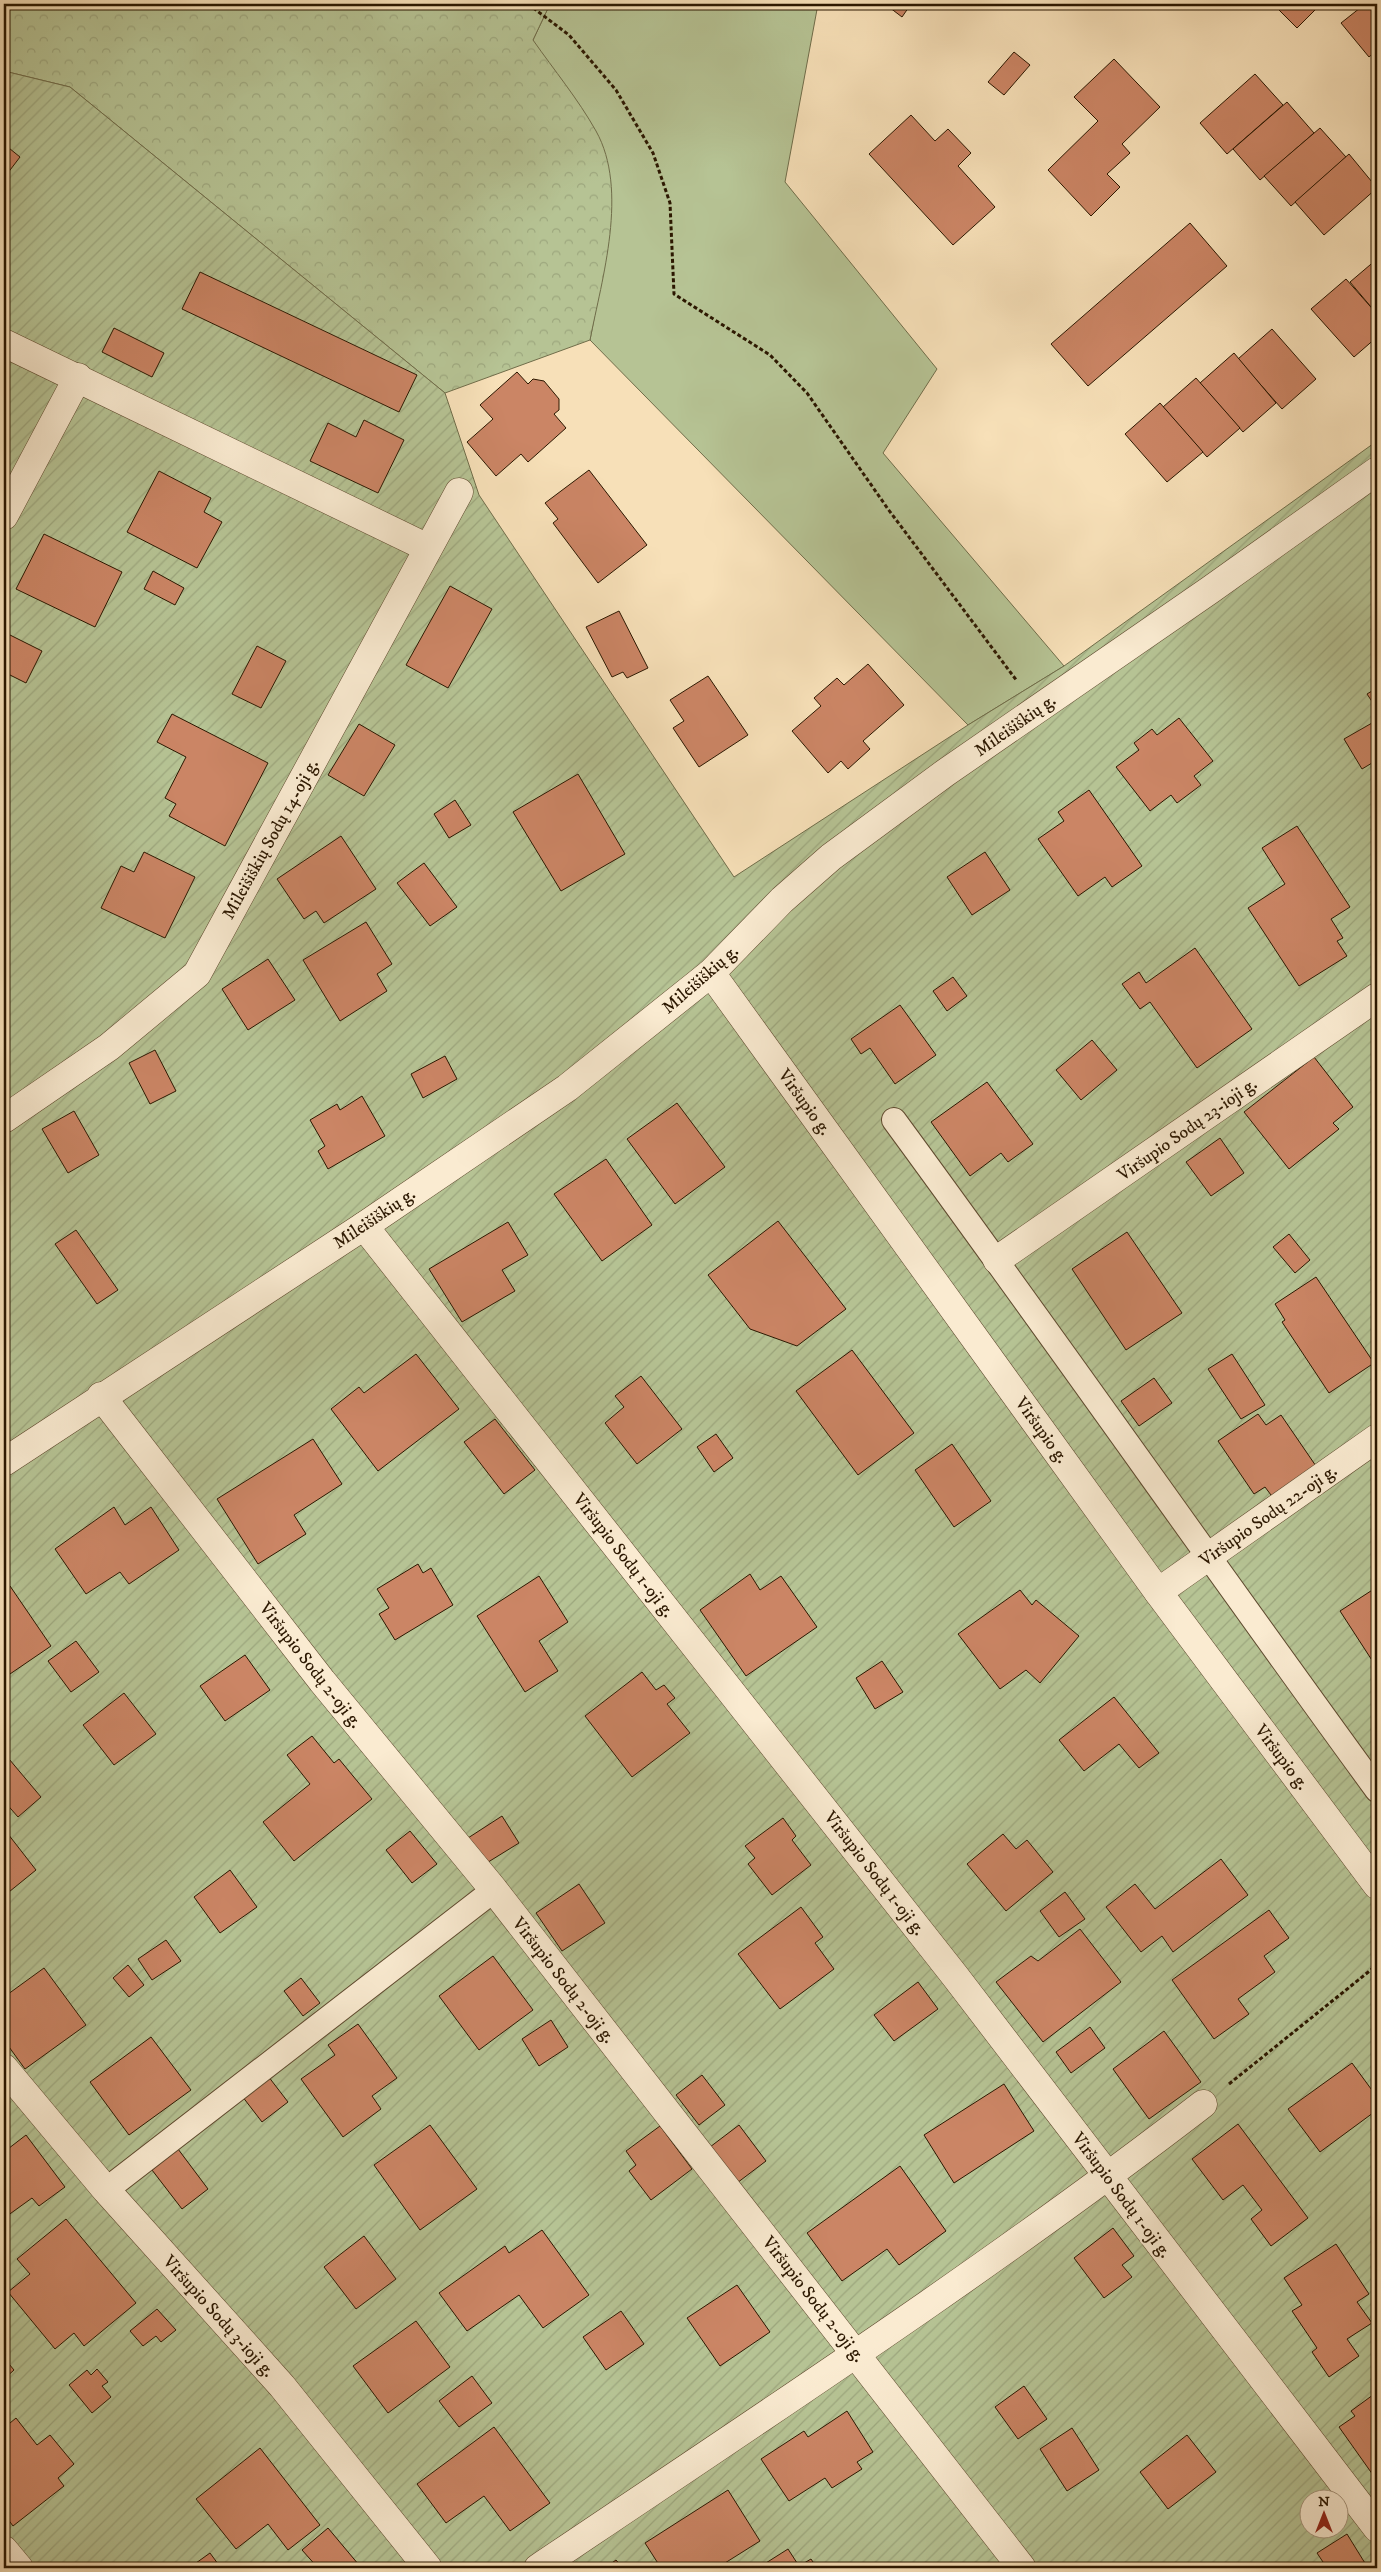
<svg xmlns="http://www.w3.org/2000/svg" width="1381" height="2572" font-family="'IM FELL DW Pica',serif">
	<defs>
		<pattern id="forest-crowns" width="20" height="18" patternUnits="userSpaceOnUse" patternTransform="scale(1.25)"><rect width="20" height="18" fill="#b6c394"/><path d="M2 6a3 3 0 1 1 6 0M12 15a3 3 0 1 1 6 0" fill="none" stroke="#9da77e"/></pattern>
		<pattern id="garden-furrows" width="10" height="10" patternUnits="userSpaceOnUse" patternTransform="scale(1.25)"><rect width="10" height="10" fill="#b6c394"/><path d="M-1 1l2-2M0 10L10 0M9 11l2-2" fill="none" stroke="#9da77e"/></pattern>
	</defs>
	<rect width="100%" height="100%" fill="#f7e0b8"/>
	<filter id="stains"><feTurbulence type="fractalNoise" baseFrequency=".004" numOctaves="4"/><feColorMatrix values="0 0 0 0 .2 0 0 0 0 .09 0 0 0 0 .02 0 0 0 .5 -.17"/></filter>
	<radialGradient id="worn" r=".72"><stop offset=".6" stop-color="#630" stop-opacity="0"/><stop offset="1" stop-color="#630" stop-opacity=".3"/></radialGradient>
	<!-- green -->
	<polygon fill="#b6c394" stroke="#706d4a" points="550,4 818,4 785,182 937,369 883,453 1064,666 968,725 590,340 607,250 533,40"/>
	<!-- forest -->
	<path fill="url(#forest-crowns)" stroke="#706d4a" d="M4 4H550L533 40C554 70 578 99 596 131 629 190 602 278 590 340L445 393 70 87 4 71Z"/>
	<!-- garden -->
	<path fill="url(#garden-furrows)" stroke="#706d4a" fill-rule="evenodd" d="M4 71 70 87 445 393 479 495 734 877 968 725 1064 666 1377 441V2568H4ZM1308 2500H1338V2530H1308Z"/>
	<!-- building -->
	<g fill="#cb8565" stroke="#2b1700">
		<polygon points="885,4 911,4 902,17"/>
		<polygon points="1273,4 1321,4 1297,28"/>
		<polygon points="1365,4 1377,4 1377,50 1369,57 1341,23"/>
		<polygon points="1014,52 1030,65 1004,95 988,82"/>
		<polygon points="1114,59 1160,107 1122,144 1130,153 1107,174 1120,187 1091,216 1048,170 1098,121 1074,97"/>
		<polygon points="1255,74 1283,105 1227,154 1200,123"/>
		<polygon points="1287,102 1314,133 1260,180 1233,149"/>
		<polygon points="911,115 935,141 948,129 971,153 958,166 995,207 953,245 869,154"/>
		<polygon points="1320,128 1346,157 1291,206 1264,176"/>
		<polygon points="4,144 20,157 4,178"/>
		<polygon points="1349,154 1377,188 1324,235 1295,202"/>
		<polygon points="1190,223 1227,266 1088,386 1051,344"/>
		<polygon points="1377,259 1377,314 1350,282"/>
		<polygon points="200,272 417,375 399,412 182,309"/>
		<polygon points="1346,279 1377,314 1377,337 1354,357 1311,309"/>
		<polygon points="114,328 164,353 152,377 102,352"/>
		<polygon points="1272,329 1316,379 1282,409 1238,359"/>
		<polygon points="1234,353 1276,403 1243,432 1200,383"/>
		<polygon points="517,372 528,384 533,379 544,381 559,399 559,410 554,414 566,428 528,462 521,454 496,476 467,442 493,419 480,405"/>
		<polygon points="1196,378 1240,428 1207,457 1163,407"/>
		<polygon points="1160,403 1203,452 1167,482 1125,434"/>
		<polygon points="364,420 404,440 378,493 310,461 328,423 356,437"/>
		<polygon points="589,470 647,545 598,583 553,523 558,519 545,503"/>
		<polygon points="159,471 211,498 204,512 222,522 197,568 127,532"/>
		<polygon points="44,534 122,572 95,627 16,589"/>
		<polygon points="153,571 184,588 175,605 144,589"/>
		<polygon points="450,586 492,609 448,688 406,665"/>
		<polygon points="619,611 648,668 627,678 623,672 612,677 586,627"/>
		<polygon points="6,633 42,651 26,683 4,672 4,637"/>
		<polygon points="257,646 286,661 261,708 232,694"/>
		<polygon points="868,664 904,705 863,741 870,749 848,769 841,761 828,773 792,731 821,706 814,698 837,678 844,685"/>
		<polygon points="708,676 748,735 699,767 673,728 684,721 670,700"/>
		<polygon points="1377,688 1377,709 1367,694"/>
		<polygon points="172,714 268,763 225,846 169,816 176,804 165,798 186,757 157,742"/>
		<polygon points="1179,718 1213,761 1194,776 1201,785 1177,803 1171,795 1150,811 1116,767 1139,750 1134,743 1152,729 1157,735"/>
		<polygon points="1372,723 1377,733 1377,760 1362,769 1344,739"/>
		<polygon points="359,724 395,745 364,796 328,775"/>
		<polygon points="578,774 625,854 561,891 513,812"/>
		<polygon points="1089,790 1142,866 1112,887 1105,877 1078,896 1038,839 1064,821 1058,812"/>
		<polygon points="455,800 471,825 449,838 434,814"/>
		<polygon points="1297,826 1350,907 1331,919 1343,938 1337,941 1347,956 1299,986 1248,908 1285,884 1262,848"/>
		<polygon points="341,836 376,889 324,923 316,911 304,919 277,879"/>
		<polygon points="144,852 195,877 165,938 101,908 121,866 134,872"/>
		<polygon points="985,852 1010,890 972,915 947,877"/>
		<polygon points="424,863 457,907 430,926 397,883"/>
		<polygon points="366,922 392,964 377,974 387,991 340,1021 303,960"/>
		<polygon points="1195,948 1252,1029 1197,1068 1150,1002 1140,1009 1122,984 1139,972 1146,983"/>
		<polygon points="268,959 295,1000 248,1030 222,989"/>
		<polygon points="953,977 967,996 947,1011 933,991"/>
		<polygon points="900,1005 936,1055 895,1084 870,1048 861,1054 851,1039"/>
		<polygon points="1092,1040 1117,1070 1081,1100 1056,1070"/>
		<polygon points="155,1050 176,1091 150,1104 129,1063"/>
		<polygon points="445,1056 457,1079 423,1098 411,1074"/>
		<polygon points="1314,1057 1353,1107 1333,1123 1339,1129 1289,1169 1244,1112"/>
		<polygon points="987,1082 1033,1144 1008,1162 1001,1153 970,1176 931,1122"/>
		<polygon points="362,1096 385,1136 328,1169 318,1151 325,1146 310,1120 337,1104 340,1110"/>
		<polygon points="677,1103 725,1167 675,1204 627,1139"/>
		<polygon points="74,1111 99,1155 68,1173 42,1129"/>
		<polygon points="1220,1138 1244,1173 1211,1196 1186,1162"/>
		<polygon points="606,1159 652,1225 602,1261 554,1194"/>
		<polygon points="778,1221 846,1309 797,1346 750,1329 708,1275"/>
		<polygon points="508,1222 528,1255 502,1270 515,1291 462,1322 429,1269"/>
		<polygon points="76,1230 118,1290 97,1304 55,1244"/>
		<polygon points="1127,1232 1182,1313 1126,1350 1072,1269"/>
		<polygon points="1289,1234 1310,1260 1295,1273 1273,1247"/>
		<polygon points="1316,1277 1374,1363 1329,1393 1282,1322 1285,1320 1275,1304"/>
		<polygon points="852,1350 914,1433 858,1475 796,1391"/>
		<polygon points="416,1354 459,1409 378,1471 331,1409 359,1387 364,1393"/>
		<polygon points="1232,1354 1265,1405 1241,1419 1208,1369"/>
		<polygon points="641,1376 682,1429 637,1464 605,1423 624,1407 615,1396"/>
		<polygon points="1154,1378 1172,1403 1139,1426 1121,1401"/>
		<polygon points="1258,1414 1266,1425 1281,1415 1318,1469 1274,1499 1265,1487 1254,1494 1218,1441"/>
		<polygon points="495,1419 535,1470 504,1494 464,1442"/>
		<polygon points="716,1434 733,1458 714,1472 697,1447"/>
		<polygon points="313,1439 342,1484 294,1515 306,1534 258,1564 217,1499"/>
		<polygon points="952,1444 991,1501 954,1527 915,1470"/>
		<polygon points="114,1507 125,1525 151,1507 179,1550 129,1584 120,1572 86,1594 55,1549"/>
		<polygon points="418,1564 423,1573 431,1568 453,1605 395,1640 379,1614 389,1608 377,1589"/>
		<polygon points="750,1574 760,1590 781,1576 817,1627 746,1676 700,1610"/>
		<polygon points="539,1576 568,1622 539,1641 558,1671 525,1692 477,1616"/>
		<polygon points="10,1586 51,1646 10,1674 4,1664 4,1591"/>
		<polygon points="1377,1587 1377,1668 1340,1611"/>
		<polygon points="1020,1590 1032,1605 1036,1600 1079,1636 1040,1683 1026,1670 1000,1689 958,1634"/>
		<polygon points="76,1641 99,1672 71,1692 48,1661"/>
		<polygon points="245,1655 270,1690 225,1721 200,1686"/>
		<polygon points="882,1661 903,1692 875,1709 856,1678"/>
		<polygon points="642,1672 656,1690 664,1685 675,1698 667,1704 690,1733 632,1777 585,1716"/>
		<polygon points="124,1693 156,1734 114,1765 83,1725"/>
		<polygon points="1114,1697 1159,1753 1139,1768 1119,1744 1084,1771 1059,1740"/>
		<polygon points="312,1736 334,1763 339,1759 372,1799 294,1861 263,1822 310,1784 287,1755"/>
		<polygon points="4,1753 41,1797 18,1817 4,1801"/>
		<polygon points="502,1816 519,1843 485,1864 468,1838"/>
		<polygon points="783,1818 796,1836 792,1840 811,1865 772,1895 748,1864 755,1858 745,1846"/>
		<polygon points="410,1831 437,1864 412,1883 386,1850"/>
		<polygon points="8,1834 36,1870 4,1896 4,1838"/>
		<polygon points="1003,1834 1016,1849 1027,1840 1053,1872 1006,1911 967,1864"/>
		<polygon points="1221,1859 1248,1895 1173,1952 1162,1936 1141,1952 1106,1907 1135,1884 1155,1909"/>
		<polygon points="230,1870 257,1907 220,1933 194,1897"/>
		<polygon points="579,1884 605,1923 562,1951 536,1913"/>
		<polygon points="1065,1892 1085,1919 1059,1937 1040,1911"/>
		<polygon points="801,1907 823,1937 815,1943 834,1969 780,2009 738,1954"/>
		<polygon points="1269,1910 1289,1938 1264,1956 1275,1972 1238,1999 1249,2014 1214,2039 1172,1980"/>
		<polygon points="1080,1929 1121,1982 1043,2042 996,1982 1031,1956 1038,1961"/>
		<polygon points="166,1940 181,1961 152,1980 138,1959"/>
		<polygon points="493,1956 533,2010 479,2050 439,1996"/>
		<polygon points="128,1965 144,1985 129,1997 113,1978"/>
		<polygon points="44,1968 86,2025 25,2069 4,2040 4,1997"/>
		<polygon points="301,1978 320,2003 303,2016 284,1991"/>
		<polygon points="918,1982 938,2009 894,2041 874,2015"/>
		<polygon points="551,2020 568,2047 539,2066 522,2039"/>
		<polygon points="358,2024 397,2078 372,2096 381,2109 343,2137 301,2079 335,2055 328,2045"/>
		<polygon points="1090,2027 1105,2048 1071,2073 1056,2052"/>
		<polygon points="1164,2031 1201,2082 1149,2119 1113,2069"/>
		<polygon points="151,2037 191,2090 129,2135 90,2082"/>
		<polygon points="1352,2063 1377,2097 1377,2110 1320,2152 1288,2109"/>
		<polygon points="702,2075 725,2105 699,2125 676,2095"/>
		<polygon points="268,2076 288,2102 262,2122 242,2096"/>
		<polygon points="1004,2084 1034,2131 954,2183 924,2135"/>
		<polygon points="1238,2124 1308,2218 1271,2246 1251,2219 1262,2210 1243,2185 1223,2200 1192,2159"/>
		<polygon points="430,2125 477,2189 420,2230 374,2165"/>
		<polygon points="739,2125 766,2161 737,2183 710,2147"/>
		<polygon points="660,2126 692,2169 651,2200 629,2171 636,2165 626,2151"/>
		<polygon points="26,2135 65,2187 39,2206 32,2198 7,2216 4,2212 4,2152"/>
		<polygon points="178,2149 208,2189 182,2209 152,2170"/>
		<polygon points="900,2166 946,2231 899,2265 887,2249 842,2281 807,2233"/>
		<polygon points="66,2219 136,2303 84,2346 74,2333 55,2349 8,2292 30,2274 17,2259"/>
		<polygon points="1113,2228 1134,2256 1122,2265 1132,2277 1104,2298 1074,2258"/>
		<polygon points="542,2230 589,2295 543,2328 519,2295 467,2331 439,2293 505,2246 509,2253"/>
		<polygon points="364,2236 396,2279 356,2309 324,2267"/>
		<polygon points="1336,2244 1369,2294 1357,2302 1372,2323 1347,2339 1359,2356 1329,2377 1312,2352 1317,2348 1292,2311 1302,2305 1284,2278"/>
		<polygon points="737,2285 770,2332 720,2366 687,2318"/>
		<polygon points="157,2309 176,2330 161,2342 156,2336 143,2346 130,2331"/>
		<polygon points="621,2311 644,2344 606,2370 583,2337"/>
		<polygon points="416,2321 450,2367 388,2413 353,2366"/>
		<polygon points="4,2358 14,2370 4,2379"/>
		<polygon points="97,2369 108,2382 102,2386 111,2397 92,2413 69,2385 87,2370 91,2375"/>
		<polygon points="472,2376 492,2403 459,2427 439,2401"/>
		<polygon points="1024,2386 1047,2419 1018,2439 995,2407"/>
		<polygon points="1377,2392 1377,2472 1373,2475 1339,2427 1355,2416 1351,2411"/>
		<polygon points="847,2411 873,2452 857,2462 862,2469 832,2488 825,2478 789,2501 761,2459 804,2431 808,2437"/>
		<polygon points="16,2418 37,2445 50,2435 74,2464 58,2478 64,2486 13,2526 4,2514 4,2428"/>
		<polygon points="494,2427 550,2503 510,2531 484,2496 446,2523 417,2484"/>
		<polygon points="1072,2428 1099,2470 1067,2491 1040,2449"/>
		<polygon points="1187,2435 1216,2472 1168,2509 1140,2472"/>
		<polygon points="260,2448 320,2525 288,2550 268,2524 236,2549 196,2499"/>
		<polygon points="728,2490 760,2541 717,2568 661,2568 645,2543"/>
		<polygon points="328,2528 359,2565 355,2568 318,2568 302,2550"/>
		<polygon points="1347,2534 1368,2568 1327,2568 1317,2553"/>
		<polygon points="788,2549 799,2566 811,2559 817,2568 758,2568"/>
		<polygon points="210,2553 221,2568 189,2568"/>
		<polygon points="616,2560 623,2568 605,2568"/>
	</g>
	<g fill="none" stroke-linecap="round" stroke-linejoin="round">
		<defs>
			<g id="lane">
				<path d="M894 1120C1057 1342 1215 1568 1377 1790"/>
				<polyline points="106,2190 494,1890"/>
			</g>
			<g id="street">
				<polyline points="4,343 428,548"/>
				<polyline points="4,516 78,377"/>
				<polyline points="711,973 1158,1592 1377,1885"/>
				<polyline points="4,1119 109,1047 197,974 459,492"/>
				<polyline points="364,1226 955,1976 1377,2528"/>
				<polyline points="997,1260 1377,997"/>
				<polyline points="101,1396 322,1681 494,1890 1022,2568"/>
				<polyline points="4,1462 364,1226 567,1088 711,973 782,900 831,857 945,773 1210,590 1377,471"/>
				<polyline points="1158,1592 1377,1438"/>
				<polyline points="4,2068 106,2190 282,2386 428,2568"/>
				<polyline points="4,2550 19,2568"/>
				<path d="M538 2568C762 2417 989 2269 1203 2104"/>
			</g>
		</defs>
		<!-- lane casing -->
		<use href="#lane" stroke="#5e492e" stroke-width="26"/>
		<!-- street casing -->
		<use href="#street" stroke="#5e492e" stroke-width="29"/>
		<!-- path -->
		<g stroke="#2b1700" stroke-width="3" stroke-dasharray="4 2.5" stroke-linecap="butt">
			<polyline points="528,4 569,35 616,90 653,153 670,203 674,294 770,355 807,393 888,509 1017,681"/>
			<polyline points="1229,2084 1377,1965"/>
		</g>
		<!-- lane -->
		<use href="#lane" stroke="#faebd1" stroke-width="24"/>
		<!-- street -->
		<use href="#street" stroke="#faebd1" stroke-width="28"/>
	</g>
	<g text-anchor="middle" stroke-width="4" stroke-linejoin="round" paint-order="stroke">
		<!-- street labels -->
		<g font-size="18" fill="#2b1700" stroke="#faebd1">
			<text transform="translate(1015 725) rotate(-35)" y="6">Mileišiškių g.</text>
			<text transform="translate(270 839) rotate(-61)" y="6">Mileišiškių Sodų 14-oji g.</text>
			<text transform="translate(700 979) rotate(-41)" y="6">Mileišiškių g.</text>
			<text transform="translate(805 1102) rotate(54)" y="6">Viršupio g.</text>
			<text transform="translate(1187 1129) rotate(-35)" y="6">Viršupio Sodų 23-ioji g.</text>
			<text transform="translate(374 1218) rotate(-34)" y="6">Mileišiškių g.</text>
			<text transform="translate(1042 1430) rotate(54)" y="6">Viršupio g.</text>
			<text transform="translate(1268 1515) rotate(-35)" y="6">Viršupio Sodų 22-oji g.</text>
			<text transform="translate(624 1555) rotate(52)" y="6">Viršupio Sodų 1-oji g.</text>
			<text transform="translate(311 1665) rotate(52)" y="6">Viršupio Sodų 2-oji g.</text>
			<text transform="translate(1282 1757) rotate(53)" y="6">Viršupio g.</text>
			<text transform="translate(875 1873) rotate(52)" y="6">Viršupio Sodų 1-oji g.</text>
			<text transform="translate(564 1980) rotate(52)" y="6">Viršupio Sodų 2-oji g.</text>
			<text transform="translate(1122 2195) rotate(53)" y="6">Viršupio Sodų 1-oji g.</text>
			<text transform="translate(814 2299) rotate(52)" y="6">Viršupio Sodų 2-oji g.</text>
			<text transform="translate(219 2316) rotate(48)" y="6">Viršupio Sodų 3-ioji g.</text>
		</g>
	</g>
	<!-- margin -->
	<rect width="1381" height="2572" fill="none" stroke="#f7e0b8" stroke-width="20"/>
	<rect x="5" y="5" width="1371" height="2562" fill="none" stroke="#2b1700" stroke-width="2.5"/>
	<rect x="10" y="10" width="1361" height="2552" fill="none" stroke="#2b1700"/>
	<!-- north arrow -->
	<g transform="translate(1324 2514)"><circle r="24" fill="#faebd1" stroke="#a7967d"/>
	<path d="M0-4L9 19L0 12L-9 19Z" fill="#8f2418"/>
	<text y="-8" font-size="14" font-weight="bold" text-anchor="middle" fill="#2b1700">N</text>
	</g>
	<rect width="100%" height="100%" filter="url(#stains)"/>
	<rect width="100%" height="100%" fill="url(#worn)"/>
</svg>
